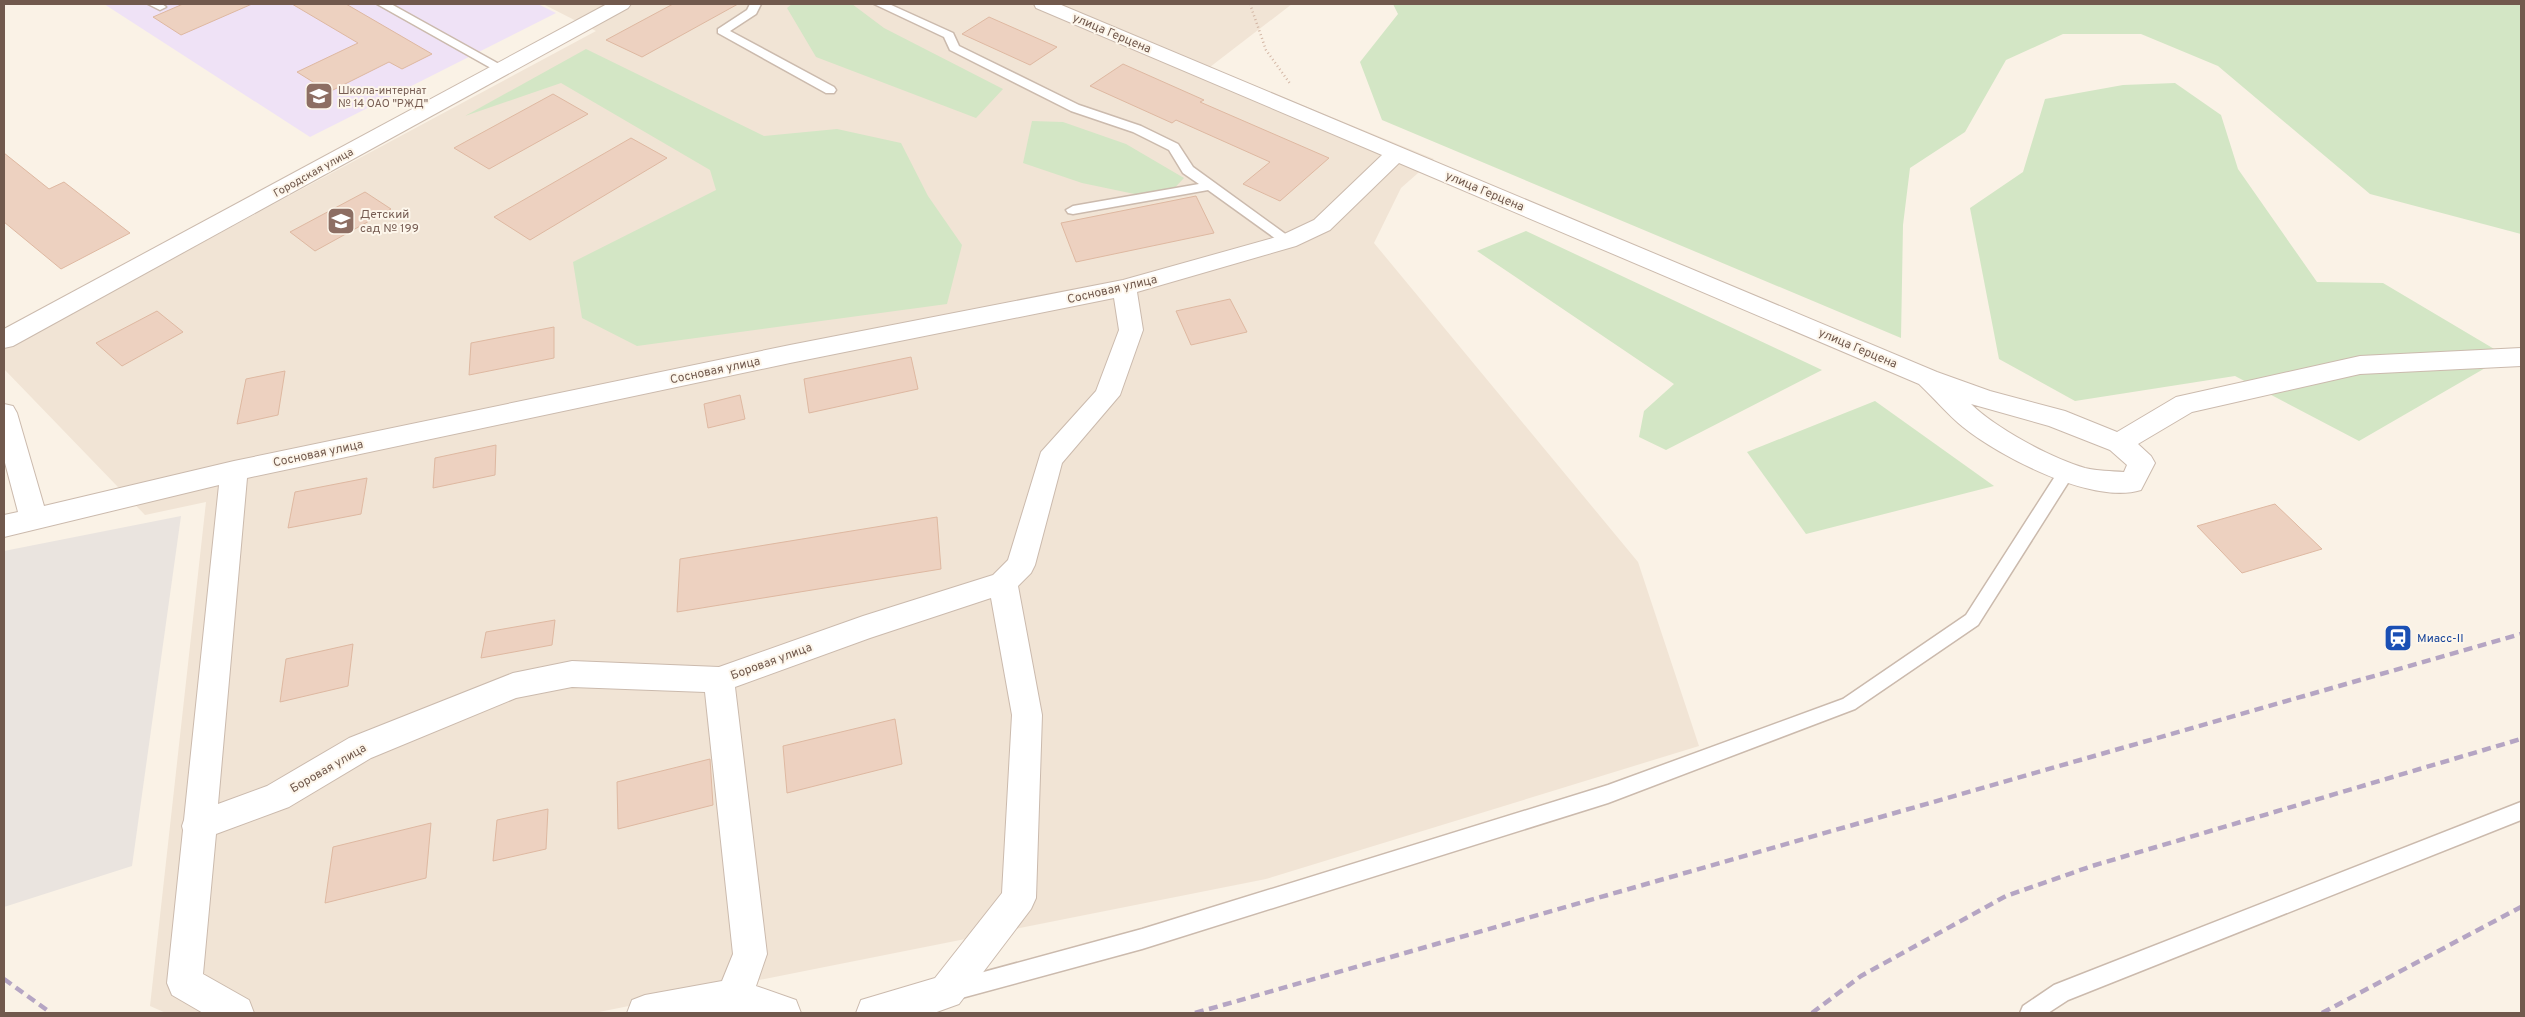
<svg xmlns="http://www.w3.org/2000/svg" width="2525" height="1017" font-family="Overpass,sans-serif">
	<rect width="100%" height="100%" fill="#faf2e6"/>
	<!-- residential -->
	<polygon fill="#f1e4d5" points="543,4 1292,4 1210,67 1434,159 1401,188 1374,243 1638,562 1699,746 1266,879 594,1013 166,1013 150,1006 206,502 145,515 4,369 4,349 596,31"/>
	<!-- industrial -->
	<polygon fill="#eae4df" points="181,516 132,866 4,907 4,551"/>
	<!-- education -->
	<polygon fill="#efe2f6" points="104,4 538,4 556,13 310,137"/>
	<!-- green -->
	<g fill="#d3e6c5">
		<polygon points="792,4 852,4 884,28 1003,89 976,118 816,57 787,8"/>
		<polygon points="1393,4 2521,4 2521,234 2370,194 2218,66 2141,34 2063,34 2006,60 1965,132 1910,168 1903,225 1901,338 1382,120 1360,62 1398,14"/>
		<polygon points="586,49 764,136 837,129 901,143 928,196 962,245 947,304 637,346 582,318 573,262 716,190 710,170 561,83 465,116"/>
		<polygon points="2175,83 2221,115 2238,169 2317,282 2383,283 2506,356 2359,441 2235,376 2075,401 1999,359 1970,208 2023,172 2045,99 2123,85"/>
		<polygon points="1032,121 1063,122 1126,144 1184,178 1163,200 1082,183 1023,163"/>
		<polygon points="1526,231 1822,370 1666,450 1639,437 1644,411 1674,384 1477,251"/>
		<polygon points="1875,401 1994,486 1806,534 1747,452"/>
	</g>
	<!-- building -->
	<g fill="#edd1c0" stroke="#deb8a1">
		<polygon points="183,4 252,4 181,35 153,17"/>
		<polygon points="292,4 346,4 432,54 402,69 389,62 329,92 297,72 358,43"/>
		<polygon points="673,4 738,4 642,57 606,40"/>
		<polygon points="989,17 1057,47 1030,65 962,34"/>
		<polygon points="1123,64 1204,100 1200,102 1329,158 1280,201 1243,184 1270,162 1176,120 1172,123 1090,86"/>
		<polygon points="553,94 588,114 489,169 454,148"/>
		<polygon points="631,138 667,158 530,240 494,217"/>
		<polygon points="4,153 49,189 64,182 130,233 61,269 4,222"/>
		<polygon points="365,192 391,209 315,251 290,232"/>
		<polygon points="1196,196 1214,233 1076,262 1061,223"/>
		<polygon points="1230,299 1247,332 1191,345 1176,311"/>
		<polygon points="157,311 183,332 122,366 96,343"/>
		<polygon points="554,327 554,358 469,375 471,343"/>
		<polygon points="911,357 918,389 809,413 804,379"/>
		<polygon points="285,371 278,415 237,424 246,379"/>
		<polygon points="740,395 745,419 708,428 704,404"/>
		<polygon points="496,445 495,475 433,488 435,458"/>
		<polygon points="367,478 361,514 288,528 295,492"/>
		<polygon points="2275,504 2322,549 2242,573 2197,526"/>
		<polygon points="937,517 941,569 677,612 680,559"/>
		<polygon points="555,620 552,645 481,658 486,632"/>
		<polygon points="353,644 348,686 280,702 286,659"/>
		<polygon points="895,719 902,764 787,793 783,746"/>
		<polygon points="710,759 713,805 618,829 617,782"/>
		<polygon points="548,809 546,849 493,861 497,820"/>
		<polygon points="431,823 426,878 325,903 333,847"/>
	</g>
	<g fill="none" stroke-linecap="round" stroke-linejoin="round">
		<defs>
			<g id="lane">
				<polygon points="148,4 162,4 166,7 160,10"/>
				<polygon points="377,4 391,4 508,69 506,72 498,72"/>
				<polygon points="750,4 761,4 756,14 730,31 834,87 836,90 834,93 826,93 718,33 718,29 747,10"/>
				<polygon points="874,4 889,4 953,33 959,46 1079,105 1141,126 1178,144 1193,167 1295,241 1288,245 1283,244 1208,190 1073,214 1068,213 1066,210 1073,206 1199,184 1183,173 1169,150 1133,132 1071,111 950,50 944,37"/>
				<polygon points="2067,465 2073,467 2075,471 2073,475 1978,625 1855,709 1608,803 1142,949 954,1000 947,997 944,990 947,983 954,980 1142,929 1608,785 1843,699 1966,615 2061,467"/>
				<polygon points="2521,802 2521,820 2068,1000 2048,1013 2020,1013 2023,1006 2054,985"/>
			</g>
			<g id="street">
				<polygon points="607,4 631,4 628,8 13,346 4,348 4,329"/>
				<path d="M1034 4H1059L1937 372 1990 391 2065 411 2117 432 2176 397 2360 356 2521 348V366L2360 374 2192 412 2138 444 2151 456 2155 463 2141 490C2093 505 2000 457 1963 427 1948 415 1934 398 1919 384L1399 163 1330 230 1296 246 1137 292 1143 330 1120 395 1062 463 1035 565 1031 573 1018 586 1042 715 1036 898 1031 909 959 1004 934 1013H856L861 1000 935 978 1002 893 1012 715 991 598 870 638 735 687 767 954 756 986 796 1000 801 1013H627L632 1000 645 995 722 981 733 954 705 692 572 687 516 698 371 758 289 807 216 834 203 974 249 1000 254 1013H203L172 995 167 983 183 830 182 826 184 820 219 485 4 537V515L18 512 4 459V404L13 406 17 413 44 506 234 461 790 345 1123 280 1280 236 1314 220 1382 155 1036 8ZM1114 298 1119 330 1096 391 1041 452 1008 560 993 575 863 616 719 667 572 661 513 673 349 738 267 786 218 804 247 478 790 363ZM1971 404 2049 426 2110 450 2127 465 2124 472C2111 471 2097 471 2085 468 2051 458 1997 429 1971 404Z"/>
			</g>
		</defs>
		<!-- lane casing -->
		<use href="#lane" stroke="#cbbaad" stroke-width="3"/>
		<!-- street casing -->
		<use href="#street" stroke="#cbbaad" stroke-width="2"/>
		<!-- path -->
		<polyline stroke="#d2b5a3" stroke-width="2.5" stroke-dasharray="1 3" stroke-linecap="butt" points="1250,4 1266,50 1291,85"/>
		<!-- lane -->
		<use href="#lane" fill="#fff" fill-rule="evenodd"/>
		<!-- street -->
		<use href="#street" fill="#fff" fill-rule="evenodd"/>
		<!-- rail -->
		<g stroke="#b5a5c3" stroke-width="4.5" stroke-dasharray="9 5.5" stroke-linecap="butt">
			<polyline points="4,979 51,1013"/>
			<polyline points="1195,1013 2521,634"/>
			<polyline points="1812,1013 1861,976 2006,896 2092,866 2521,739"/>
			<polyline points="2322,1013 2521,907"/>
		</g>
	</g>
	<!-- icons -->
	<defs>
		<symbol id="school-square" viewBox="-11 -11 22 22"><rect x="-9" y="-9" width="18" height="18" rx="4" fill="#8d6e63" stroke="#fdf6eb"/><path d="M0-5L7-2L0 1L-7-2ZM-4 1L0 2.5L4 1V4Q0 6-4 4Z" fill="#fff"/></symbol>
		<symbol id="station-square" viewBox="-11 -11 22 22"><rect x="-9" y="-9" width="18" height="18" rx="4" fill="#1a4fb4" stroke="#fdf6eb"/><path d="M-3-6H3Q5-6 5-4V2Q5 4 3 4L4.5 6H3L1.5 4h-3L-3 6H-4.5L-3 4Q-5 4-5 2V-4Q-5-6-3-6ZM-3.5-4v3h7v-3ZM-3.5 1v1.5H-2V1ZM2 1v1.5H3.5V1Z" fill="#fff"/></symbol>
	</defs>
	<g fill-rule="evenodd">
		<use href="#school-square" x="303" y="80" width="32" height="32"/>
		<use href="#school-square" x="325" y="205" width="32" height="32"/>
		<use href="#station-square" x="2382" y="622" width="32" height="32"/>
	</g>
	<g text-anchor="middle" stroke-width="4" stroke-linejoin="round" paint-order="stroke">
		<!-- far-education labels -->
		<g font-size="11" fill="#785e54" stroke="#fdf6eb" text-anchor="start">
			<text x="338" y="94">Школа-интернат<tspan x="338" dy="13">№ 14 ОАО "РЖД"</tspan></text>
		</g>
		<!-- far-street labels -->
		<g font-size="11" fill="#71594d" stroke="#fdf6eb">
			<text transform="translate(313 172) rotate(-29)" y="4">Городская улица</text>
		</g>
		<!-- street labels -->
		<g font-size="12" fill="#71594d" stroke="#fdf6eb">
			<text transform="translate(1112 33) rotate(23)" y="4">улица Герцена</text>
			<text transform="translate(1485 191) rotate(23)" y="4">улица Герцена</text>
			<text transform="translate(1112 289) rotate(-13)" y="4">Сосновая улица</text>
			<text transform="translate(1858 348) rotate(23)" y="4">улица Герцена</text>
			<text transform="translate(715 370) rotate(-12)" y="4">Сосновая улица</text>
			<text transform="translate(318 453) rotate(-12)" y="4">Сосновая улица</text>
			<text transform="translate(771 661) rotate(-20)" y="4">Боровая улица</text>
			<text transform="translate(328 768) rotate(-30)" y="4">Боровая улица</text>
		</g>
		<!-- education labels -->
		<g font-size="12" fill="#785e54" stroke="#fdf6eb" text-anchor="start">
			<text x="360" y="218">Детский<tspan x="360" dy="14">сад № 199</tspan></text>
		</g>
		<!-- transit labels -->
		<g font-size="12" fill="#164399" stroke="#fdf6eb" text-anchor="start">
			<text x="2417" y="642">Миасс-II</text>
		</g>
	</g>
	<!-- border -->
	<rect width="2525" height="1017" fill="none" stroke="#71594d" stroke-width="10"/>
</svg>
